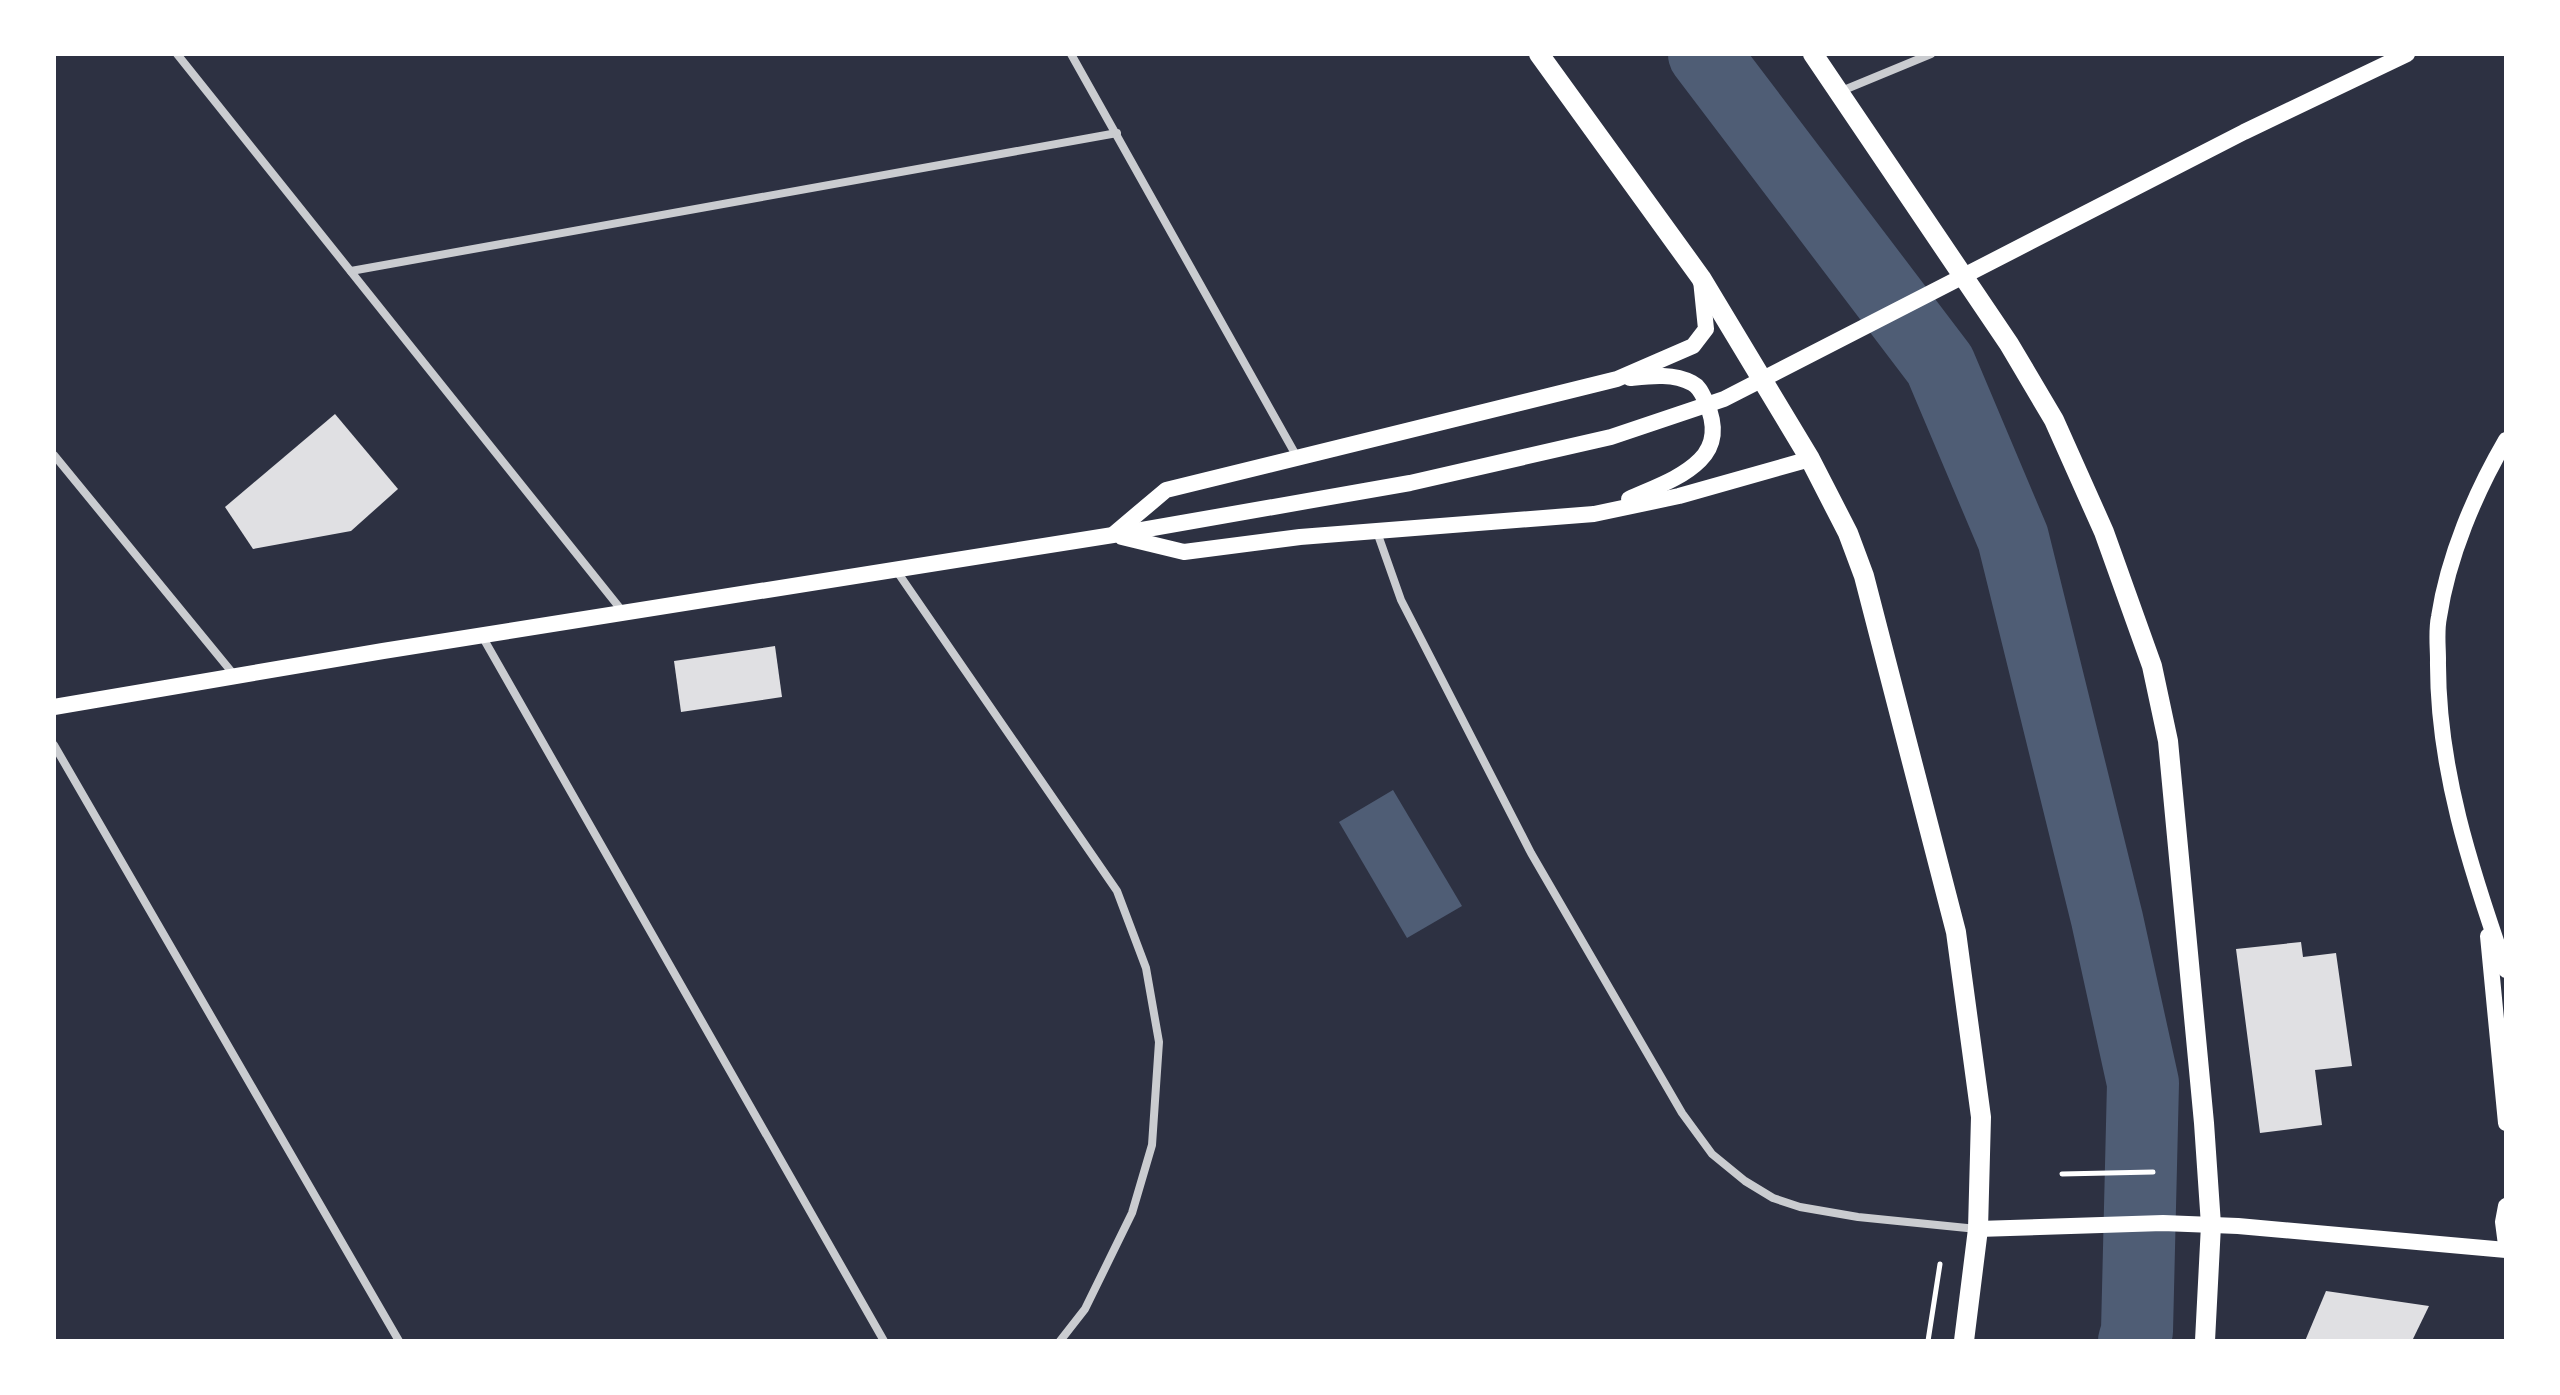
<svg xmlns="http://www.w3.org/2000/svg" width="2560" height="1395" font-family="Helvetica,sans-serif">
	<rect width="100%" height="100%" fill="#2d3142"/>
	<!-- water -->
	<polygon fill="#4f5d75" points="1393,790 1462,906 1407,938 1339,822"/>
	<g fill="none" stroke-linecap="round" stroke-linejoin="round">
		<!-- river -->
		<polyline stroke="#4f5d75" stroke-width="72" points="1704,54 1940,365 2013,538 2107,919 2143,1083 2137,1331 2134,1341"/>
	</g>
	<!-- building -->
	<g fill="#e0e0e3">
		<polygon points="335,414 398,489 351,531 253,549 225,507"/>
		<polygon points="775,646 782,697 681,712 674,661"/>
		<polygon points="2301,942 2303,957 2336,953 2352,1066 2315,1070 2322,1125 2260,1133 2236,949"/>
		<polygon points="2326,1291 2429,1306 2412,1341 2305,1341"/>
	</g>
	<g fill="none" stroke-linecap="round" stroke-linejoin="round">
		<!-- path -->
		<g stroke="#fff" stroke-width="5">
			<polyline points="2062,1174 2153,1172"/>
			<polyline points="1928,1341 1940,1264"/>
		</g>
		<!-- minor -->
		<g stroke="#caccd0" stroke-width="8">
			<polyline points="177,54 623,612"/>
			<polyline points="1071,54 1297,457"/>
			<polyline points="1839,92 1931,54"/>
			<polyline points="351,271 1117,133"/>
			<polyline points="54,455 235,676"/>
			<polyline points="1377,532 1401,600 1531,853 1682,1113 1712,1154 1745,1181 1773,1198 1800,1207 1858,1217 1977,1229"/>
			<polyline points="896,570 1117,891 1146,968 1159,1042 1152,1145 1132,1213 1085,1309 1060,1341"/>
			<polyline points="482,636 884,1341"/>
			<polyline points="54,745 399,1341"/>
		</g>
		<!-- secondary -->
		<g stroke="#fff" stroke-width="16">
			<path d="M2506 440C2475 493 2448 557 2439 617 2436 631 2438 646 2438 660 2437 767 2471 870 2506 970"/>
			<path d="M1629 499C1653 488 1681 479 1700 460 1717 443 1715 422 1706 402 1702 394 1700 387 1692 383 1673 373 1650 376 1630 378"/>
			<polyline points="1115,533 1166,490 1617,379 1693,346 1706,329 1701,280"/>
			<polyline points="1122,537 1184,552 1300,537 1594,514 1679,496 1810,459"/>
			<polyline points="54,707 383,651 1113,535 1410,483 1611,437 1724,399 2244,132 2407,54"/>
			<polyline points="2488,936 2506,1123"/>
			<polyline points="2506,1206 2503,1222 2506,1245"/>
			<polyline points="1978,1229 2163,1223 2238,1226 2506,1250"/>
		</g>
		<!-- primary -->
		<g stroke="#fff" stroke-width="20">
			<polyline points="1539,54 1701,278 1810,459 1848,533 1864,576 1956,932 1981,1117 1978,1229 1964,1341"/>
			<polyline points="1813,54 2009,344 2054,420 2104,532 2152,666 2168,741 2204,1123 2211,1225 2205,1341"/>
		</g>
	</g>
	<!-- border -->
	<rect width="2560" height="1395" fill="none" stroke="#ffffff" stroke-width="112"/>
</svg>
